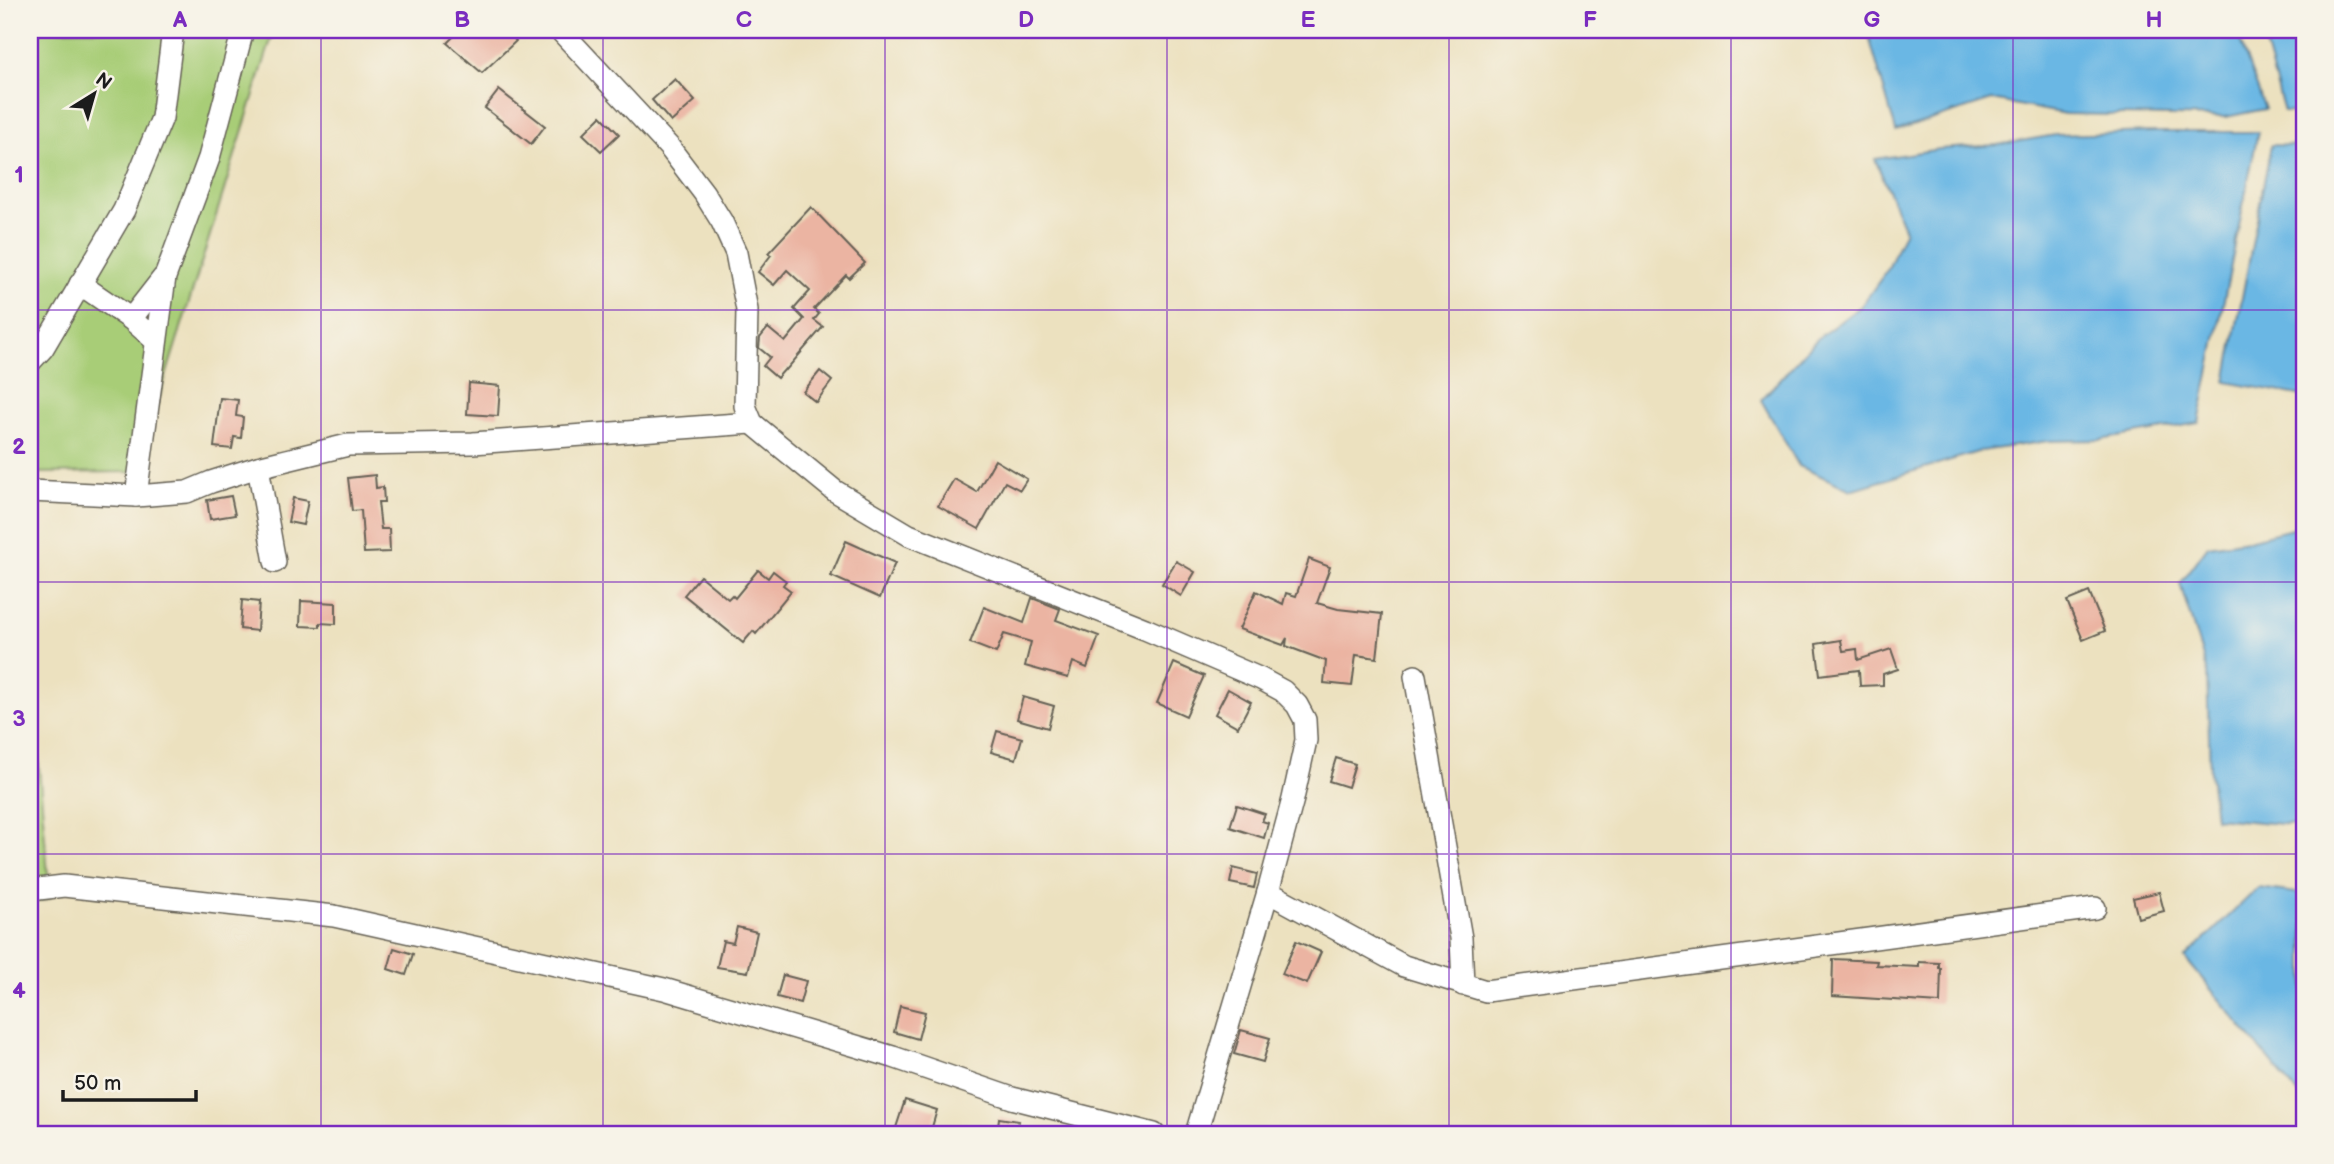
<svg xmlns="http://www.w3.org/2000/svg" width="2334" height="1164" font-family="'Balsamiq Sans',sans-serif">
	<rect width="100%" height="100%" fill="#f7f3e8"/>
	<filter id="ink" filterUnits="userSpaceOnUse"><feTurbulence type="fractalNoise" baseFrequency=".0143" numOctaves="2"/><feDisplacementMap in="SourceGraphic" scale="14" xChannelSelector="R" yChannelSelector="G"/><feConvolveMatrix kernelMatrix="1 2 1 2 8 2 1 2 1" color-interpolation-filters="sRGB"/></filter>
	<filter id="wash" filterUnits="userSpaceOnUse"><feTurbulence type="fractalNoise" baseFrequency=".00686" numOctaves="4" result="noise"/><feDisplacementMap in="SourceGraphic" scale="28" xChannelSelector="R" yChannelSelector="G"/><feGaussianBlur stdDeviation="1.57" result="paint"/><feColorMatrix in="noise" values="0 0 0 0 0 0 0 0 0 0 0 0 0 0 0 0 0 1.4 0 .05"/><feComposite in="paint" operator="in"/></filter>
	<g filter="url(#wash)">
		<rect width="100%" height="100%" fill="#ece1bf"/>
		<!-- green -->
		<g fill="#a8cd77" stroke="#62744a" stroke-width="2">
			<polygon points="30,30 274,30 136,472 30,473"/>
			<polygon points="30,708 34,709 50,898 30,904"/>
		</g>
		<!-- water -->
		<g fill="#6ab7e4" stroke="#436a80" stroke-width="2">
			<polygon points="1867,30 2236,30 2265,109 2226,117 2065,114 1992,100 1896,131"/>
			<polygon points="2261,30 2304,30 2304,113 2284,112"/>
			<polygon points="2155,132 2258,132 2199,423 2100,440 2048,441 1981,451 1851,490 1799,466 1761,400 1818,338 1861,306 1888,269 1905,230 1875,159 1940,149 1997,145 2056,135"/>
			<polygon points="2271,145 2304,146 2304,396 2226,382"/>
			<polygon points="2304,526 2304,826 2215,818 2210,773 2207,670 2180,584 2208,546 2248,540"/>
			<polygon points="2258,888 2304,894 2304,1102 2185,958"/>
		</g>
		<g id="blocks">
			<!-- building -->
			<g fill="#ebb4a2">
				<polygon points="460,30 506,30 516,41 482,73 447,43"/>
				<polygon points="675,79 695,101 671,122 652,100"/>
				<polygon points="499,90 545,126 531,144 485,108"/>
				<polygon points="601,116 619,134 601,151 583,134"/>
				<polygon points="811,207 865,263 849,278 846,275 814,309 819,314 814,320 823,327 786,370 785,369 777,378 763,366 770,357 759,348 760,338 768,328 785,342 804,319 794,309 810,291 787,270 774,285 758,272 771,255 768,253"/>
				<polygon points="820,371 832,381 816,402 803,392"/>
				<polygon points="469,383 500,386 498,416 467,414"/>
				<polygon points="220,398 238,400 236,416 243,417 241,438 234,437 232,449 214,447"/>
				<polygon points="995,460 1027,479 1020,490 1005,482 979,529 938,506 954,479 977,492"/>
				<polygon points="375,475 376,488 383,487 384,502 378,502 381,529 389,529 390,552 364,553 361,510 352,511 348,478"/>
				<polygon points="231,496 235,515 210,519 207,500"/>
				<polygon points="293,498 308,501 303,525 288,522"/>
				<polygon points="846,541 895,563 880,598 831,576"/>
				<polygon points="1309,559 1330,567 1317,603 1338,609 1382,614 1377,658 1356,655 1352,686 1324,683 1326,661 1286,646 1287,638 1283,645 1239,629 1256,591 1283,604 1286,593 1296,596"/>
				<polygon points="1176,561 1195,572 1181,596 1162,584"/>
				<polygon points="758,570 768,578 773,571 786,581 783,585 791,591 756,634 753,631 743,643 684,595 700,576 728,599 732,595 735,598"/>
				<polygon points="2089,592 2105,631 2083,640 2067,601"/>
				<polygon points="1032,598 1060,609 1056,620 1099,636 1087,668 1073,662 1068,678 1025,666 1031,642 1004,634 996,653 970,643 984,607 1024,623"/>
				<polygon points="242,600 259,602 257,631 240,629"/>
				<polygon points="301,601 336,603 336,624 320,623 320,627 300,626"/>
				<polygon points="1841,640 1843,651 1857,649 1858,660 1891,649 1898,669 1883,674 1883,685 1860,686 1859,670 1820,675 1816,644"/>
				<polygon points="1174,663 1204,676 1186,716 1157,703"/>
				<polygon points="1228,689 1251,702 1238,727 1215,714"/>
				<polygon points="1023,697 1054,706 1048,728 1017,719"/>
				<polygon points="997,731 1022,738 1016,759 991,752"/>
				<polygon points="1336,758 1355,764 1348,787 1329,781"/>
				<polygon points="1237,805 1265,814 1262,821 1268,823 1264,838 1230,827"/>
				<polygon points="1233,868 1257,874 1254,888 1230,883"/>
				<polygon points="2159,892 2164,911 2138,918 2133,898"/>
				<polygon points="737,927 757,932 748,972 717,967 723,941 733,943"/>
				<polygon points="1296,941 1321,952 1307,984 1282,974"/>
				<polygon points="394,948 413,954 406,975 388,969"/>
				<polygon points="1833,959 1877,961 1876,965 1919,967 1919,962 1939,963 1939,968 1941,968 1940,1003 1832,996"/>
				<polygon points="783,975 806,981 800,1003 777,997"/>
				<polygon points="900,1006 925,1012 918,1039 894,1032"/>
				<polygon points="1241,1030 1270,1038 1263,1062 1234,1054"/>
				<polygon points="905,1100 937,1110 930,1134 894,1134"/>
				<polygon points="999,1118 1019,1121 1016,1134 997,1134"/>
			</g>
		</g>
	</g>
	<g filter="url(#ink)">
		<use href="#blocks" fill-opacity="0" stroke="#656155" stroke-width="2"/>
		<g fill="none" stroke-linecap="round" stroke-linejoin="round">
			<defs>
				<g id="minor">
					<polyline points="560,30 669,147 704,193 722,222 736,253 747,310 745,406 752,423 835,491 909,535 1145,629 1261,679 1283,691 1297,705 1305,720 1306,740 1293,799 1268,892 1196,1134"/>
					<polyline points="80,284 131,319 156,341"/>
					<polyline points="131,319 163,278"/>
					<polyline points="30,362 43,348 124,210 162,118 173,30"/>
					<polyline points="258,467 275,562"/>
					<polyline points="30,491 136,496 187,492 211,482 258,467 348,445 473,443 752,423"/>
					<polyline points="136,496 165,277 209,158 243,30"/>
					<polyline points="1415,676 1461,938 1463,985"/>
					<polyline points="30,890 64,886 334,916 664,989 893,1057 1012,1098 1154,1134"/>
					<polyline points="1268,892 1404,966 1486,991 2095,908"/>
				</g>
			</defs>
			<!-- minor casing -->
			<use href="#minor" stroke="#656155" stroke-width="24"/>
			<!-- minor -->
			<use href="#minor" stroke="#fff" stroke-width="21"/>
		</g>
	</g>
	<!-- grid -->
	<path fill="none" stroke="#7b2cbf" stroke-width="2" stroke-opacity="0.55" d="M321 30V1134M603 30V1134M885 30V1134M1167 30V1134M1449 30V1134M1731 30V1134M2013 30V1134M30 310H2304M30 582H2304M30 854H2304"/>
	<!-- margin -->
	<rect width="2334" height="1164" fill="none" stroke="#f7f3e8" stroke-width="77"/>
	<!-- north arrow -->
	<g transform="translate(94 94) rotate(37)" stroke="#f7f3e8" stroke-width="5" paint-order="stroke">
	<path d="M0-5L12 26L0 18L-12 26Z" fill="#1c1c1c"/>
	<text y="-10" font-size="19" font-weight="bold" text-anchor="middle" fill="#1c1c1c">N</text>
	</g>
	<!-- scale -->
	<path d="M63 1090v10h133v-10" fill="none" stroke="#1c1c1c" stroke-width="3.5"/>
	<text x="74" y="1090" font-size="21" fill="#1c1c1c" stroke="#f7f3e8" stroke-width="5" paint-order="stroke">50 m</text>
	<rect x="38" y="38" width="2258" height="1088" fill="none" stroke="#7b2cbf" stroke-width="2.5"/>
	<g font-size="23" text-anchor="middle" font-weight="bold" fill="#7b2cbf">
		<text x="180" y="27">A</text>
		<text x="462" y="27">B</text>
		<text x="744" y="27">C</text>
		<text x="1026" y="27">D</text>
		<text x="1308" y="27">E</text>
		<text x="1590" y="27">F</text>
		<text x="1872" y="27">G</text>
		<text x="2154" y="27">H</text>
		<text x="19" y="182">1</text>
		<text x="19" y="454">2</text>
		<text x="19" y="726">3</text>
		<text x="19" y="998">4</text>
	</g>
</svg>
